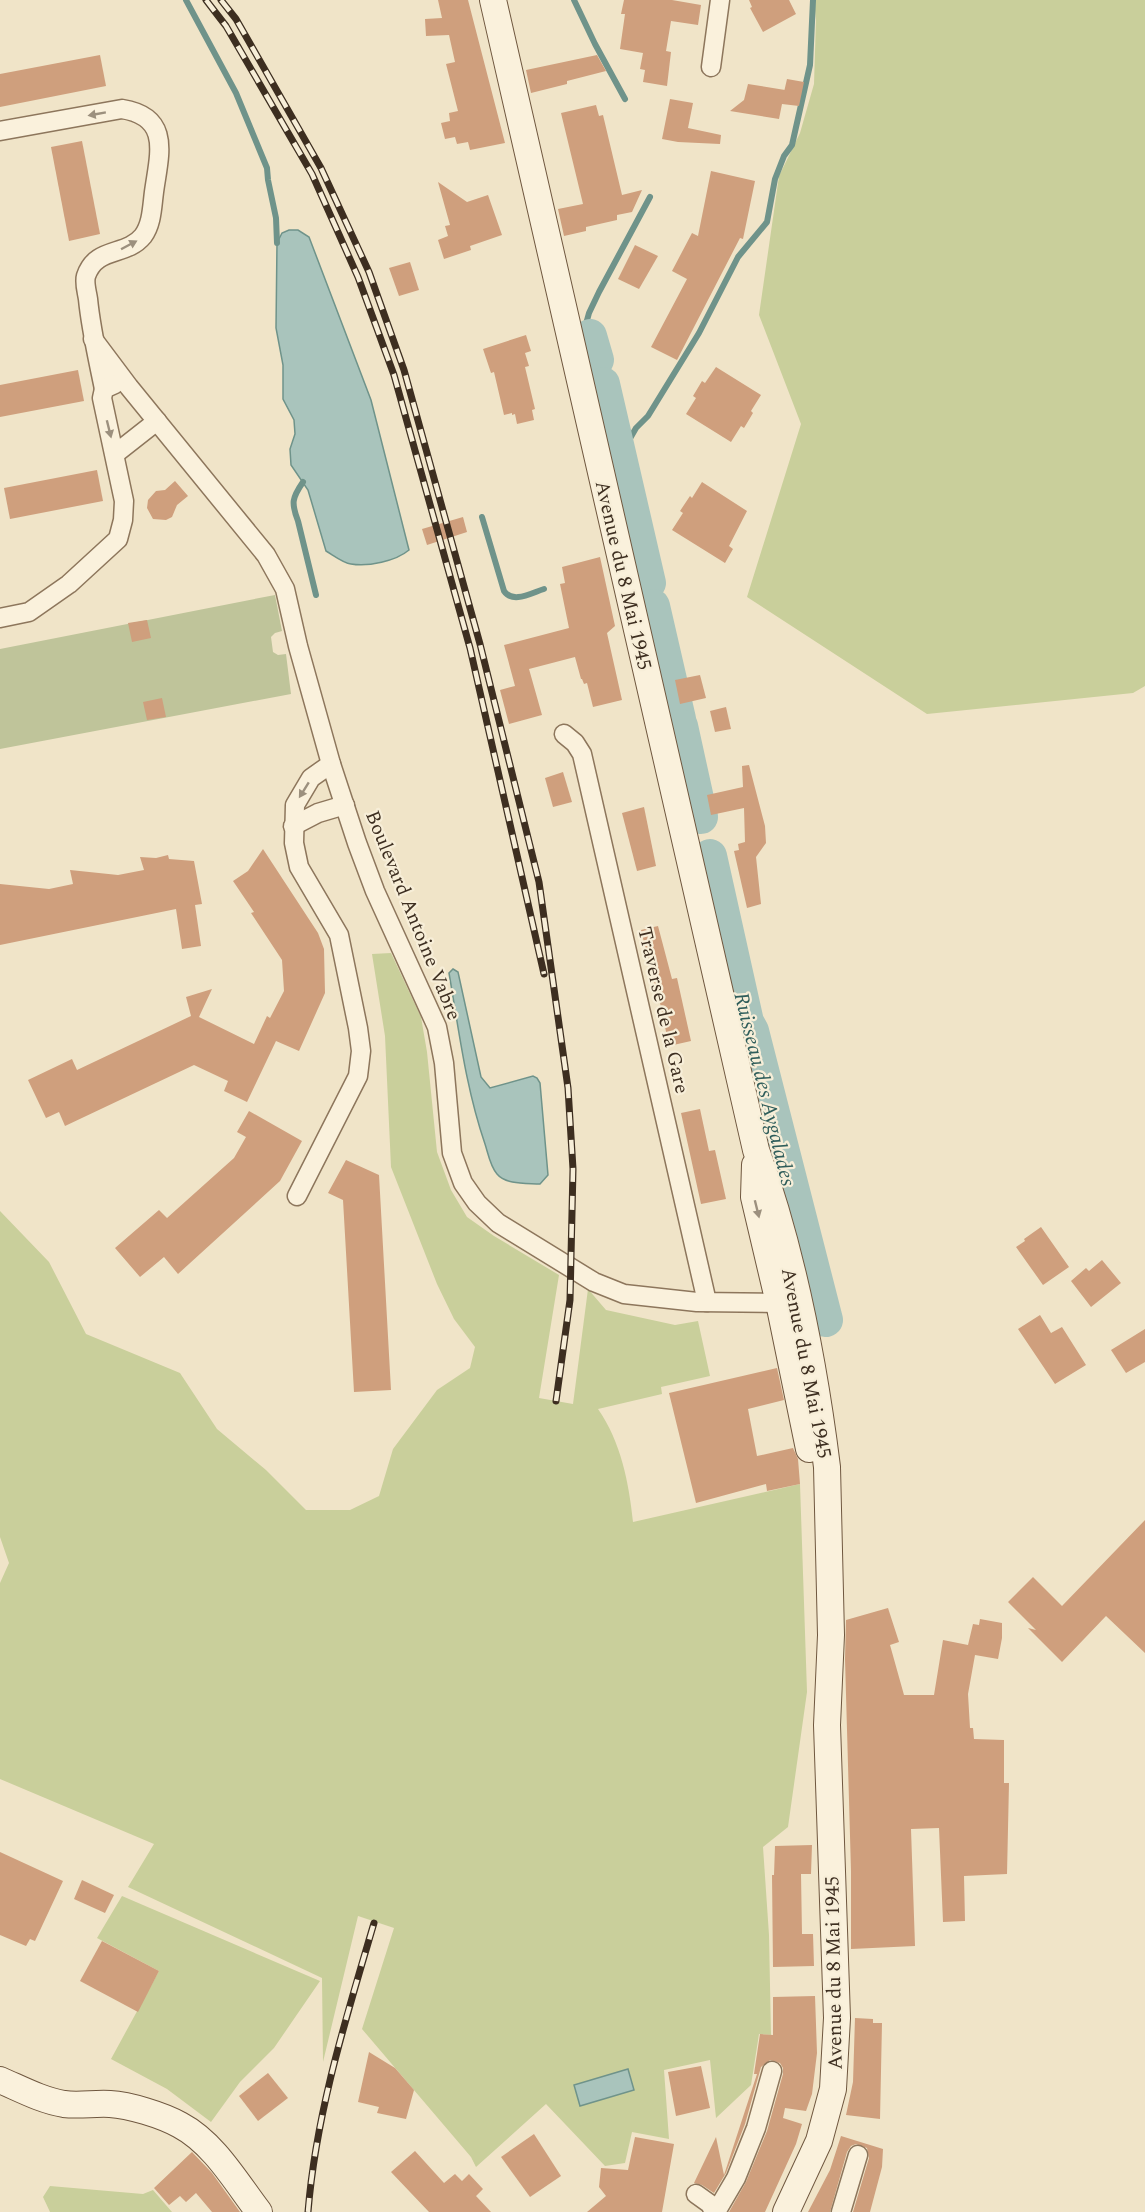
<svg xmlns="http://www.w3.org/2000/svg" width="1145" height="2212" font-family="Spectral,serif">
	<rect width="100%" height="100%" fill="#f0e4c8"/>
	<!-- green -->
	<g fill="#c9cf9b">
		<polygon points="814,0 1145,0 1145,686 1133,693 927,714 747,597 801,424 759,315 779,176 800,133 814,84 816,20"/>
		<path d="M391 953 421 1017 427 1052 437 1152 451 1190 467 1217 494 1236 559 1275 539 1398 573 1404 588 1289 606 1310 675 1325 698 1321 710 1376 661 1387 662 1394 598 1409C621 1442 629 1483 633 1522L800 1484 807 1692 788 1827 763 1847 769 1935 771 2035 759 2034 751 2085 716 2118 710 2060 664 2070 669 2139 632 2132 625 2163 605 2166 546 2104 476 2167 471 2157 362 2029 394 1928 358 1916 323 2062 322 1978 128 1887 154 1844 0 1779V1583L9 1563 0 1537V1211L49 1262 86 1334 180 1373 217 1429 266 1470 306 1510H350L379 1496 393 1449 437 1390 470 1368 475 1347 454 1319 437 1284 391 1167 385 1036 372 954Z"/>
		<polygon points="122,1896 320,1981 274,2048 240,2082 211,2122 167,2089 111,2059 159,1971 97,1938"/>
		<polygon points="50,2186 143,2194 153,2190 172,2212 50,2212 43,2197"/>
	</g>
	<!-- cemetery -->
	<polygon fill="#bfc49a" points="275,595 282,631 275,633 271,637 273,652 278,655 286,654 291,694 0,749 0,649"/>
	<!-- water -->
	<g fill="#a9c4bc" stroke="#6f938a" stroke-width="1.5">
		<path d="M289 230H298L309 237 371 400 409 550C396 561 368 567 351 564 343 563 333 555 326 551L308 490 291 465 290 449 295 434 294 420 283 399V365L276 328 277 243 282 233Z"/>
		<path d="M453 969 458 972 481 1077 490 1088 533 1076 537 1078 540 1083 548 1175 540 1184C527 1183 506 1185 497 1174 490 1166 488 1153 485 1144 466 1089 459 1031 449 973Z"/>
		<polygon points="628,2069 634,2090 580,2106 574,2085"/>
	</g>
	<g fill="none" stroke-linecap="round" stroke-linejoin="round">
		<!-- stream -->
		<g stroke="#6f938a" stroke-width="6">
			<polyline points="186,0 236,93 267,168 268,180 276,218 277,243"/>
			<polyline points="574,0 595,44 625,99"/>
			<polyline points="586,324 589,313 599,292 650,197"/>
			<polyline points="620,456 636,428 648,416 699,333 738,257 767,222 775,179 784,156 792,145 810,65 813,0"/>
			<path d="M303 482C292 498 291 503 298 521L316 595"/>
			<path d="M482 517 504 591C513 604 531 593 544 589"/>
		</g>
		<!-- river -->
		<g stroke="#a9c4bc" stroke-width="34">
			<polyline points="590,336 597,360"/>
			<polyline points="603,384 649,583"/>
			<polyline points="653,606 679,719"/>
			<polyline points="681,726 701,817"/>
			<polyline points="710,856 747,1022 752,1031 826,1320"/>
		</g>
	</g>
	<!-- building -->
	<g fill="#cf9f7d">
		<polygon points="438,0 468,0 505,143 470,150 468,142 457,144 455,137 445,139 441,123 450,121 449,113 458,111 446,64 455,62 449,35 426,36 425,19 442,18"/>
		<polygon points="624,0 672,0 701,5 698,25 671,21 666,51 671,52 667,86 643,82 645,70 640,69 643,53 620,49 625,14 621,14"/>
		<polygon points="749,0 789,0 796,14 763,32 750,8 752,7"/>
		<polygon points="100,55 106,86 0,107 0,74"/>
		<polygon points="597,55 606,71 567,81 567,84 531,93 526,70"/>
		<polygon points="787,79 804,82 799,106 782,104 779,119 730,111 744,100 748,84 785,90 784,92"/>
		<polygon points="670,99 693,103 688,128 721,135 720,144 678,142 662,139"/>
		<polygon points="596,105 599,116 603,115 622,195 642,190 632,212 617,215 617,220 586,227 586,231 564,236 558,209 583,204 561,113"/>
		<polygon points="82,141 100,234 69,241 51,147"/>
		<polygon points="711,171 755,181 743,239 740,238 677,360 651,347 687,279 672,271 692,233 698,236"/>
		<polygon points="438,182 467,202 488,195 502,235 470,246 471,250 444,259 438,240 448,236 445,226 450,225"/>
		<polygon points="635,245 658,256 639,289 618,279"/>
		<polygon points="410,262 419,290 399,296 389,268"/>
		<polygon points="526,335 531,351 525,353 529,366 525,367 535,409 532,410 534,420 517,424 515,414 512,415 512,413 504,415 494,372 491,373 483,349"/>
		<polygon points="716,367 761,395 751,411 753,413 744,428 741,426 731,442 686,414 696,398 693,396 702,381 705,383"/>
		<polygon points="78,370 84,401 0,417 0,385"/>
		<polygon points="97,470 103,501 10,519 4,488"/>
		<polygon points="175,481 188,496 177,505 172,517 166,520 153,519 147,508 148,500 156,491 165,490"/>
		<polygon points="702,482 747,511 729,546 733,549 725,563 672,530 683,513 680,511 690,496 692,498"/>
		<polygon points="463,517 467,532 427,545 422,529"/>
		<polygon points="600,557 615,626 607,633 622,700 593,707 587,683 584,684 582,679 581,679 575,657 529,669 542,715 509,724 500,690 515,686 504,645 569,628 560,584 565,583 562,567"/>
		<polygon points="147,620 151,638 132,642 128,623"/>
		<polygon points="700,675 706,698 680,704 675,680"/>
		<polygon points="162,698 166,717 147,720 143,702"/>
		<polygon points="726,707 731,729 715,732 710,711"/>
		<polygon points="749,765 765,826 766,843 756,857 761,904 747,908 734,851 739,850 738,844 745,842 744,808 711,815 707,795 743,787 742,766"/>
		<polygon points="563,772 572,802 553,807 545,778"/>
		<polygon points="644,807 656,866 637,871 622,813"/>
		<polygon points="263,849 318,933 324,949 325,993 299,1051 276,1041 247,1102 224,1091 228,1081 194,1065 65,1126 59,1112 46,1118 28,1080 72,1059 77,1070 191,1016 186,997 212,989 199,1017 254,1044 267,1016 270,1018 284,991 282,960 251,913 254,912 233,881 248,871"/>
		<polygon points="168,855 169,859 194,861 202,904 195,905 201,946 182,949 176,909 0,945 0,884 49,889 73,884 70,870 118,875 144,870 140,857 156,858"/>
		<polygon points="658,926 672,979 677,978 691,1041 669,1046 659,998 654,983 641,930"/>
		<polygon points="700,1109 709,1151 715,1150 726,1199 701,1204 681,1113"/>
		<polygon points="249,1111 302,1141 280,1181 178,1274 164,1257 140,1277 115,1248 159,1210 167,1218 234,1158 246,1137 237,1132"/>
		<polygon points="346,1160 379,1175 391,1390 354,1392 343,1200 328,1193"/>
		<polygon points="1041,1227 1069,1267 1043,1285 1016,1247 1025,1241 1024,1239"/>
		<polygon points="1102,1260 1121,1283 1091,1307 1071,1281 1086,1268 1089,1271"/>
		<polygon points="1040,1315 1051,1333 1062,1327 1086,1365 1055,1384 1018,1329"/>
		<polygon points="1145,1329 1145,1362 1126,1373 1111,1350"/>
		<polygon points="777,1368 784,1400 748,1409 757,1456 793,1448 798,1459 800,1484 767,1491 766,1484 696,1503 669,1393"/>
		<polygon points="1145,1520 1145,1653 1106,1616 1062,1662 1028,1628 1036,1630 1008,1602 1033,1577 1062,1606"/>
		<polygon points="888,1608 899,1642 890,1645 904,1695 934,1695 943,1640 968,1645 973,1624 979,1625 980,1619 1002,1623 1002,1638 998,1659 975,1655 968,1694 970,1728 973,1728 974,1739 1004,1740 1004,1783 1009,1783 1007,1874 964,1876 965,1921 943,1922 939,1828 911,1829 915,1946 851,1949 851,1871 845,1659 846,1620"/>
		<polygon points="812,1845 811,1874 801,1874 802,1934 813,1934 814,1966 773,1967 772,1875 774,1875 775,1846"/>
		<polygon points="0,1852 63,1881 35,1941 30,1939 26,1946 0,1935"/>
		<polygon points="82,1880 114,1895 105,1913 74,1899"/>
		<polygon points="102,1941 159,1971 138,2012 80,1981"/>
		<polygon points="815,1996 817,2053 812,2094 806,2111 785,2108 783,2118 802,2124 796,2144 765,2212 729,2212 746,2182 767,2131 783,2074 783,2068 780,2063 770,2060 761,2067 745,2124 726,2173 714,2193 702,2185 694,2183 716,2137 724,2175 757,2074 754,2074 760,2034 773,2035 773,1997"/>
		<polygon points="855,2018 873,2019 873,2023 882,2023 880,2119 846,2115 853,2082"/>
		<polygon points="369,2052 395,2068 414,2090 406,2119 377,2113 379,2107 358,2102"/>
		<polygon points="701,2066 710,2108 676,2116 668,2072"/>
		<polygon points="268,2073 288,2098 258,2121 239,2096"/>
		<polygon points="534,2134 561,2176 530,2197 501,2157"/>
		<polygon points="841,2136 883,2149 882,2167 870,2212 853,2212 869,2158 867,2148 856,2144 851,2146 847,2152 830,2212 808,2212 830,2170"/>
		<polygon points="635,2137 674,2144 662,2212 587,2212 606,2196 599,2187 601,2168 628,2170"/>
		<polygon points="415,2151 444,2183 455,2174 462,2181 469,2174 483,2189 476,2196 491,2212 429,2212 391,2172"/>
		<polygon points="192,2152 212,2173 240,2212 212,2212 196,2193 186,2202 180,2196 169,2205 154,2188"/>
	</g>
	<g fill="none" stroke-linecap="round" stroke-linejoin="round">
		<defs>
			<g id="minor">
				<polyline points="711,67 720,0"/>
				<path d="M0 131 122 109C172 117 159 155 154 192 152 207 152 224 143 236 126 257 96 246 86 276 84 283 87 292 88 299 91 330 98 359 104 389"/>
				<polyline points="93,339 129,387 266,555 285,589 298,646 331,764 357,843 375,891 437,1027 444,1063 452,1153 463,1183 477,1203 498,1223 594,1282 624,1294 697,1302 779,1303 789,1300"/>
				<polyline points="115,454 157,421"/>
				<polyline points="0,618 29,612 69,584 118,539 123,520 124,501 102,398 104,389 115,384"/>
				<polyline points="564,734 575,743 582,754 707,1302"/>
				<polyline points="293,826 318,813 345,805"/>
				<polyline points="297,1196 358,1076 361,1051 358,1028 339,935 299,867 294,843 295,805 311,778 331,764"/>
				<polyline points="696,2194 710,2204 714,2212"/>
				<polyline points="716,2212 736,2178 756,2128 772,2071"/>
				<polyline points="841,2212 858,2155"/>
			</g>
			<g id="secondary">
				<path d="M493 0 756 1150C792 1249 814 1363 827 1467L831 1635 827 1725 837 2018 833 2089 819 2141 786 2212"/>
				<polyline points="755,1165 754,1197 779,1303 809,1449"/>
				<path d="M0 2080C21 2089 41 2100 64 2104 79 2106 95 2103 110 2104 129 2105 162 2115 180 2125 214 2143 236 2182 259 2212"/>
			</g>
		</defs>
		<!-- minor casing -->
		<use href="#minor" stroke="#8d765c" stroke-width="21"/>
		<!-- secondary casing -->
		<use href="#secondary" stroke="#6f573f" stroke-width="28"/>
		<!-- minor -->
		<use href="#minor" stroke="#faf1dc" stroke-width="18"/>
		<!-- secondary -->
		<use href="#secondary" stroke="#faf1dc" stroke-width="26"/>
		<defs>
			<g id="rail">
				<polyline points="206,0 226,26 312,174 358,277 394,375 470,648 544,974"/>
				<polyline points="221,0 236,19 321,168 369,272 404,370 480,644 539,882 568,1088 573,1169 570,1300 556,1401"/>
				<path d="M308 2212C316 2113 346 2018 374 1923"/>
			</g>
		</defs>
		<!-- rail casing -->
		<use href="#rail" stroke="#3d2e20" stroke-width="7"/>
		<!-- rail -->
		<use href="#rail" stroke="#f7eed8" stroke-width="4.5" stroke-dasharray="14" stroke-linecap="butt"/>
	</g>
	<!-- one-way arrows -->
	<defs><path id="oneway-solid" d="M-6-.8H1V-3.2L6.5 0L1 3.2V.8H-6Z" transform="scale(1.5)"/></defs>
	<g fill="#9c907e">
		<use href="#oneway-solid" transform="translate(97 114) rotate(170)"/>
		<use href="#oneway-solid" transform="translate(129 245) rotate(-28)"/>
		<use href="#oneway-solid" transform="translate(109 429) rotate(76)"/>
		<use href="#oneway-solid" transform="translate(304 790) rotate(122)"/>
		<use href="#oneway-solid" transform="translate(757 1209) rotate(76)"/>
	</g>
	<g text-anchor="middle" stroke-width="4.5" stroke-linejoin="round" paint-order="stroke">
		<!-- street labels -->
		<g font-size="20" fill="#3d2e20" stroke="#f7eed8">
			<text transform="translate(624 575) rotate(77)" y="7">Avenue du 8 Mai 1945</text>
			<text transform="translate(414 915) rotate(68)" y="7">Boulevard Antoine Vabre</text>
			<text transform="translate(664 1010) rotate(77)" y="7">Traverse de la Gare</text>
			<text transform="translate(807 1363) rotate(79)" y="7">Avenue du 8 Mai 1945</text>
			<text transform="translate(833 1973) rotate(-91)" y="7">Avenue du 8 Mai 1945</text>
		</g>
		<!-- water labels -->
		<g font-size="21" font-style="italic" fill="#2f5d5a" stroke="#f7eed8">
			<text transform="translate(765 1089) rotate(76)" y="7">Ruisseau des Aygalades</text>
		</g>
	</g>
</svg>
